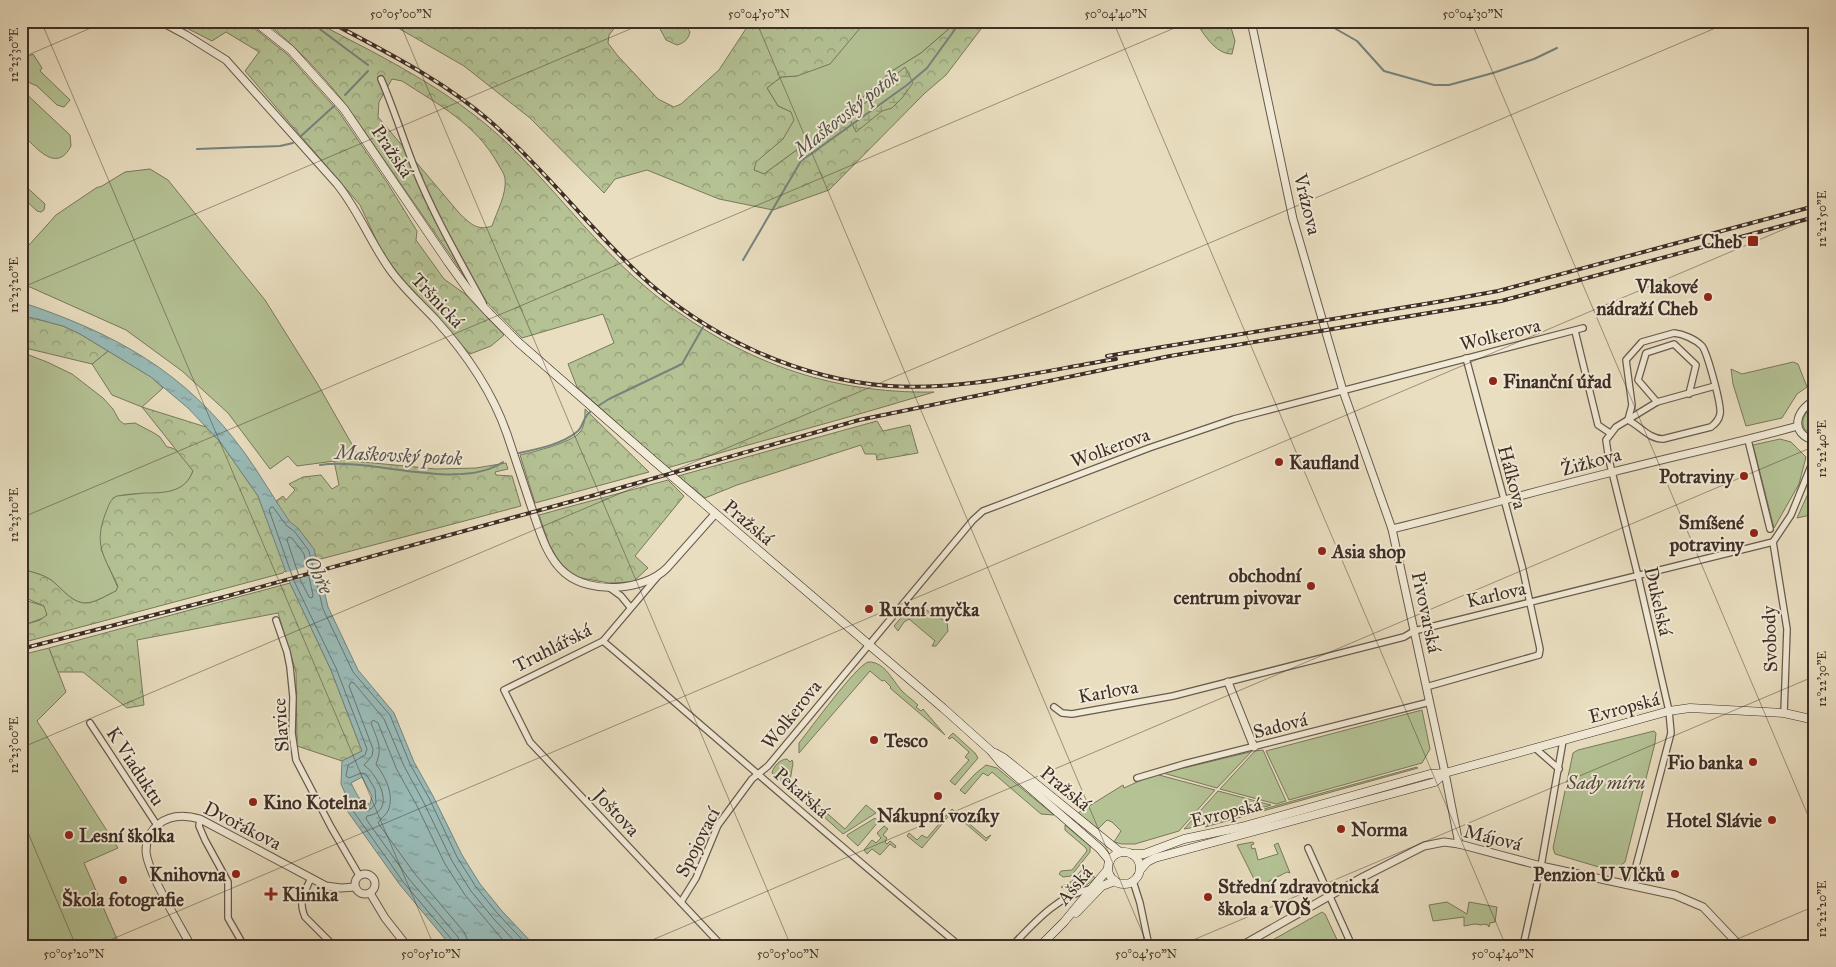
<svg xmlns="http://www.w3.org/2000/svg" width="1836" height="967" font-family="'IM FELL Great Primer',serif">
	<defs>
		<pattern id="forest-crowns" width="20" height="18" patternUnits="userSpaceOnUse" patternTransform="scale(1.25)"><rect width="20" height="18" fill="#b4c294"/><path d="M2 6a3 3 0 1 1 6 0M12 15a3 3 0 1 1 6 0" fill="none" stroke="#949e79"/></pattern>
		<pattern id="wetland-marsh" width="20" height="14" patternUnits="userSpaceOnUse" patternTransform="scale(1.25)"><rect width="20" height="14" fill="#b4c294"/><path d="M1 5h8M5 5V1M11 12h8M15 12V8" fill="none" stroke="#949e79"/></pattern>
		<pattern id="water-ripples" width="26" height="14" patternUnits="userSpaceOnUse" patternTransform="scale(1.25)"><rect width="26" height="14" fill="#99bbb8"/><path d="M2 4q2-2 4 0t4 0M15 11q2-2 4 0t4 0" fill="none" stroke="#7e9896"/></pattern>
	</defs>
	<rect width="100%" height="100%" fill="#e9dec0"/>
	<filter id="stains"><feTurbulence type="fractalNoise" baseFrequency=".004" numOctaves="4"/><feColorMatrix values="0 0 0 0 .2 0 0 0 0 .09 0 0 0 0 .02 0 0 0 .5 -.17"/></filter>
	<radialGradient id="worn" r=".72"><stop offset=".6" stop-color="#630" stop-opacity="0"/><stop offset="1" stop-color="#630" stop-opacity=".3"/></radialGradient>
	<!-- green -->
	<g fill="#b4c294" stroke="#79785e">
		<polygon points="866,21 958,21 921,53 892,71 839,119 764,174 754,170 755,162 783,139 791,112 778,106 767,88 781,77 797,76 854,33"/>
		<polygon points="33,54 42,68 40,71 70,100 64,107 57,105 37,86 21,79 21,60"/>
		<path d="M21 89 70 135 71 146C56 175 35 146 21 133Z"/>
		<polygon points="150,169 168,180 265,300 317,383 362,462 342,460 297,466 288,456 270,469 228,413 182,371 126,330 21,283 21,254 56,215 96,188 102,186 125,172"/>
		<polygon points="21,182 45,204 44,210 41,212 37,211 21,196"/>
		<polygon points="108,351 151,377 163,388 142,407 112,395 92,364"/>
		<path d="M21 352 47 362 72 374 103 398 113 409 119 420 124 424 135 423 154 433 160 437 167 447C178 447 187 462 193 471 181 505 139 487 113 498L101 549 118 588 116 591C107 595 97 602 87 603 72 604 62 588 51 580 42 574 32 572 21 569Z"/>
		<polygon points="1793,362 1798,364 1807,387 1797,394 1782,418 1746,426 1733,384 1731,369 1742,374"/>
		<path d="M1815 405V436L1805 430C1799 420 1806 411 1815 405Z"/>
		<polygon points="1780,439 1791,442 1806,457 1799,484 1774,528 1753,445"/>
		<polygon points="1815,478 1815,514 1797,518"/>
		<polygon points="21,599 44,606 47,610 46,617 21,626"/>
		<polygon points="914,606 921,610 923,608 947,622 948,631 936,646 932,646 935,641 909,619 904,622 898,631 894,626 910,607"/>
		<polygon points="49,648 66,692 37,721 118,848 84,863 120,946 21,946 21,655"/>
		<path d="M868 662C885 661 893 682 903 692 907 696 913 700 918 705L916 707 921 711 923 709 945 735 890 688 891 687 884 680 882 681 870 671 799 753V743C811 728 855 667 868 662Z"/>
		<polygon points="1422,710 1430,749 1422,763 1289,800 1266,751"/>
		<polygon points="1654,731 1656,733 1655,743 1625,862 1616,869 1609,870 1555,854 1553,848 1573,753 1578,750"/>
		<polygon points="953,733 975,753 978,758 955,785 950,781 969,760 965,757 969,752 952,737 950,739 948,738"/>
		<polygon points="1263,750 1286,801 1276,804 1220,789 1255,751"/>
		<polygon points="1252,751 1217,788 1163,773 1250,752"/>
		<path d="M787 759 790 762 792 760 793 763 790 781 845 829 866 805 876 813 843 834 823 816 824 814 820 811 818 812 772 773C773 767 780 759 787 759Z"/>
		<polygon points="986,765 997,768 1054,815 1041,814 992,772 988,776 983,773 965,794 960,790 975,774"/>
		<polygon points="1417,767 1418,768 1205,827 1209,824"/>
		<polygon points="1159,775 1215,790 1179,831 1135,844 1122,844 1114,842 1121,831 1112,822 1107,820 1098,829 1078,813 1123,785 1124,788 1150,776"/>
		<polygon points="1218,791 1271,805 1200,826 1184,829"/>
		<polygon points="952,809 986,838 991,835 986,841 952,812 922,848 907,836 909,833 917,840 922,835 927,838"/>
		<polygon points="875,818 878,822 858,846 847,836 847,835"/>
		<polygon points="1065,825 1090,846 1090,852 1071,876 1063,877 1059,874 1061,871 1072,870 1087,851 1086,848 1065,830"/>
		<polygon points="884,826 888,829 883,835 887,838 885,842 887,844 890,841 896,846 895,848 890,844 880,855 872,849 867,854 864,850 872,840 876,843 881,838 877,833"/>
		<polygon points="1253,842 1254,844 1251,845 1252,849 1255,848 1258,860 1278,854 1274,845 1278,843 1290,873 1287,872 1258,887 1237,845"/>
		<path d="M1085 866 1095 878C1087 887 1073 892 1061 887L1072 881Z"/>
		<polygon points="1447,902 1467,914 1469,902 1497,907 1495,922 1490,923 1489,927 1488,925 1483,924 1482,925 1475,924 1464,926 1464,917 1433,921 1429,905"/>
		<polygon points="1322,912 1325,914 1340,946 1262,946"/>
	</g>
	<!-- forest -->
	<g fill="url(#forest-crowns)" stroke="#79785e" fill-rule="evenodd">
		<polygon points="173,21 245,21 287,54 339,112 388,184 417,231 416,240 444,279 465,294 504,335 491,346 470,354 399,275 381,250 360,205 245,71 259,52 226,32 212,41"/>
		<path d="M263 21C276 21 304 19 315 21 321 23 327 28 333 31 347 38 361 46 375 53 425 80 475 110 515 151 562 197 602 253 654 294 737 360 828 394 934 392 846 419 756 442 667 468L577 387 568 364 614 343 603 314 522 338 473 288 347 106C322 75 296 45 263 21ZM392 79 402 81C439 105 476 124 498 164 500 168 504 173 505 178 507 194 497 211 492 226 477 231 471 224 460 214L378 117 379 102Z"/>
		<polygon points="386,21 620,21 609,35 608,43 617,55 658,99 674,107 681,104 719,70 751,21 866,21 830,64 797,76 781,77 767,88 778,106 791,112 794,120 783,139 756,162 754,170 764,174 839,119 892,71 921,53 958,21 987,21 946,75 925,93 829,190 773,210 719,199 647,170 615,179 604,193 530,118 464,66"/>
		<path d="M662 21C677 21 682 18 690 32 688 40 684 43 677 45L666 40 658 25Z"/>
		<path d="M1195 21H1229L1235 41 1232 54C1215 54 1204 34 1195 21Z"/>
		<polygon points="21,315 63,326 80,334 108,351 92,364 21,347"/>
		<path d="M142 407 206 427 221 443 258 496 286 570 283 573 21 643V626L40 620 47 615 44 606 21 596V569C32 572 42 574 51 580 62 588 72 604 87 603 97 602 107 595 116 591L118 586C104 556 93 545 106 512 109 505 110 499 117 496 126 495 135 494 144 493 164 493 185 493 193 471Z"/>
		<path d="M585 409 649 472 535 503 520 455C533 452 571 443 580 432 585 426 585 417 585 409Z"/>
		<polygon points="877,421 883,431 910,425 918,453 877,460 876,454 865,454 861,445 737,485 705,498 678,476"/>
		<path d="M342 460 436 469 476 468 506 463 508 469 495 472 496 475 512 476 521 506 317 560C312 541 302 535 289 521 284 516 280 508 276 501L283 496 286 500 295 490 289 484 303 477 321 475 332 489 339 485 334 461Z"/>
		<polygon points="668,480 684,496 635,556 648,568 633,582 609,583 576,577 562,565 557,558 549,544 539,515"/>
		<polygon points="290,583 331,670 362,751 342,761 297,746 296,672 278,613 137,640 144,705 127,708 83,672 58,672 49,648"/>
	</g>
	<!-- wetland -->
	<polygon fill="url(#wetland-marsh)" stroke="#79785e" points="905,67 913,83 902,98 892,108 882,111 856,132 848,115 863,105 878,91 885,90 892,78"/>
	<!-- water -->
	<path fill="url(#water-ripples)" stroke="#75837e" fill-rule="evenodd" d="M21 302C114 333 185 371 244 452 260 474 274 499 290 522L298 528 314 549 328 607 358 670 394 713 414 762 433 796 462 855 480 884 502 911 535 946H451L400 885 343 805 349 802 341 784 342 761 362 751 331 670 290 583 258 496 221 443 188 408 151 377 80 334 63 326 21 315ZM362 777 372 796 370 804C359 803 356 792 351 783Z"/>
	<!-- pier -->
	<polygon fill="#e9dec0" points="320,563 322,572 287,582 284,573"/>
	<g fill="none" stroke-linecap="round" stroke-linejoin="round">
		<!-- shore -->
		<g stroke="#6c7470" stroke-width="1">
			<polygon points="289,537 292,538 304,554 313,595 312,598 309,597 300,579 287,540"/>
			<polyline points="454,946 453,941 404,883 351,808 355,803 363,808 371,809 376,803 375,789 366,774 361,773 349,778 346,776 348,765 365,755 367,749 336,668 294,581 269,510 271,507 273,507 286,525 295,532 309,551 323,609 353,672 390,715 410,764 429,798 457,857 476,887 498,914 528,946"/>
			<path d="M461 946 458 937 409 879 366 819 367 816C397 812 379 776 364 765L372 756 373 749 349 686 351 682 354 683 384 719 404 766 423 801 452 861 471 891 493 918 519 946"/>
			<path d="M468 946 467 939 464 932 415 874 378 823C380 819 385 816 388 811 395 794 385 777 376 764 383 747 377 739 371 723L373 720 378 723 397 770 416 804 445 864 465 895 508 946"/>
		</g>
		<!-- stream -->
		<g stroke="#75837e" stroke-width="2">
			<polyline points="313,21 321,30 368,65"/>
			<polyline points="1322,21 1357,41 1384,71 1434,85 1449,85 1493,73 1534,59 1557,48"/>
			<polyline points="345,95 368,71"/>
			<polyline points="301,136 334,106"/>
			<polyline points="197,149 280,146 293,143"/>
			<polyline points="743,260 801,161 907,85 927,68 961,21"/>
			<polyline points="598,406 609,399 682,364 703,327"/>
			<path d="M519 453C538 449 563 444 578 431 584 425 583 417 590 412"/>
			<path d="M320 465C371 457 459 492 503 462"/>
		</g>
		<defs>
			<g id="minor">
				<path d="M381 79C394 109 403 139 415 169 434 216 459 259 483 303"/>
				<polyline points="1575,331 1598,425 1610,433"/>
				<path d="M1674 333C1683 334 1695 339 1702 346 1707 352 1722 406 1720 414 1719 420 1716 423 1711 427L1663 439C1649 439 1640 426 1628 420L1632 405 1626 360 1642 342Z"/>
				<polyline points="1657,402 1638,380 1646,353 1674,344 1696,365 1689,394"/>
				<polyline points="1748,440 1770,529"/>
				<polyline points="658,576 603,641 504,690 530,742 722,946"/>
				<polyline points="610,588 621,596 630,607"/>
				<polyline points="276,620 287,652 290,667 293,697 292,733 296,760 331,827 359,875"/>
				<path d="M603 641C722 742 839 846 960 946"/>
				<polyline points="1426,687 1539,655 1540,649 1522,566 1466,358"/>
				<polyline points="1054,707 1062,713 1072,714 1173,696 1404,637 1414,631 1773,542"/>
				<polyline points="1784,713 1787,629 1773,542 1791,515 1815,456"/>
				<polyline points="90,723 157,825"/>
				<polyline points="1535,748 1559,769"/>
				<polyline points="1137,778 1184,764 1430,702"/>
				<polyline points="200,819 199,826 205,840 228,882 228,918 244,946"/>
				<polyline points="1308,848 1352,946"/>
				<path d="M311 878C304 894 298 901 305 917L334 946"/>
				<polyline points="1133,881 1140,903 1149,946"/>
				<polyline points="1631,885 1671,733 1669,711 1638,576 1609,460 1606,440 1616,427 1657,402 1715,386"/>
				<polyline points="681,902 696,878 718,825 752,779 768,766 973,520 983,511 1149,448 1234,419 1583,328"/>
				<path d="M1012 946C1033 924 1058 895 1090 889"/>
				<polyline points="1523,946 1541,866 1563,741"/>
				<polyline points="1812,946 1815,943"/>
			</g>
			<g id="tertiary">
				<path d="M160 21 186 35 226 60 337 184C359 211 371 244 391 271 404 289 420 303 435 319 465 352 492 391 507 434 515 458 523 482 531 506 539 529 546 557 565 573 591 595 644 591 667 568L715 514"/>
				<polyline points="1251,21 1293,219 1343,391 1392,529 1445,773 1459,844"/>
				<path d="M1815 400C1795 411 1789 433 1815 441"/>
				<path d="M1392 529C1466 511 1539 490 1613 472 1675 456 1737 443 1798 426"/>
				<polyline points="1228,682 1254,747"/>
				<circle cx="365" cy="884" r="10"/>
				<polyline points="370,893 385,918 407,946"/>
				<path d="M191 946C180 925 147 872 146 851 146 840 151 830 159 824 171 814 186 815 200 819L326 886 341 888 355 887"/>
				<polyline points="1241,946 1363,877 1424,846 1444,842 1459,844 1541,866 1675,895 1703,907 1740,946"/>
			</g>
			<g id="secondary">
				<polyline points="254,21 291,50 344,109 448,262 469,291 489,313 518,342 653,460 943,708 991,751 1001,763 1100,849 1110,861"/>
				<polyline points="995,753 1004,758 1120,852"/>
				<circle cx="1124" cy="868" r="16"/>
				<polyline points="1132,854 1144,854 1184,839 1241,827 1430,774 1445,773 1669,711 1690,708 1784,713 1815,720"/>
				<polyline points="1140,870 1147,862 1155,858 1435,782 1445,773"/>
				<polyline points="1076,913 1102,886 1115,881"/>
				<polyline points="1040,946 1064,922 1108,869"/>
			</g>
		</defs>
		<!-- minor casing -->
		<use href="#minor" stroke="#695a4d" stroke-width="8"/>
		<!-- tertiary casing -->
		<use href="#tertiary" stroke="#695a4d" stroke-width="9"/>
		<!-- secondary casing -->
		<use href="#secondary" stroke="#3e2e27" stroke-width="9"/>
		<!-- minor -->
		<use href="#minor" stroke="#f1ead6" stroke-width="5.5"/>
		<!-- tertiary -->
		<use href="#tertiary" stroke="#f1ead6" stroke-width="7"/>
		<!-- secondary -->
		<use href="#secondary" stroke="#f1ead6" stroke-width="8"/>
		<defs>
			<g id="rail">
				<path d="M328 21C384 51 443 80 491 122 544 169 587 225 638 273 705 336 797 379 889 386 964 391 1042 371 1116 359"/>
				<polyline points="1107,356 1437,302 1498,291 1815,206"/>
				<polyline points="21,649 224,597 595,495 859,420 1170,356 1501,301 1815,217"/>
			</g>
		</defs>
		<!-- rail casing -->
		<use href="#rail" stroke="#3e2e27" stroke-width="4"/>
		<!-- rail -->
		<use href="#rail" stroke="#f1ead6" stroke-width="2" stroke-dasharray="5.5" stroke-linecap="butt"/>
	</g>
	<!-- ticks -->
	<path fill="none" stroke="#3e2e27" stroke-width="1" stroke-opacity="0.45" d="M41 21 434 946M399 21 791 946M756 21 1148 946M1113 21 1506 946M1471 21 1815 832M21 58 107 21M21 288 649 21M21 518 1191 21M21 748 1732 21M21 816 76 946M96 946 1815 216M638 946 1815 446M1179 946 1815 676M1721 946 1815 906"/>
	<!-- markers -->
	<g fill="#8f2418" stroke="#f1ead6" stroke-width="2">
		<rect x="1747" y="235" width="12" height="12" rx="2.5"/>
		<circle cx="1708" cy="297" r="5"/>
		<circle cx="1493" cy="381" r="5"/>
		<circle cx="1279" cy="462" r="5"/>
		<circle cx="1744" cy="476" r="5"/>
		<circle cx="1754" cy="533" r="5"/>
		<circle cx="1322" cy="551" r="5"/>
		<circle cx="1311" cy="586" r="5"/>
		<circle cx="869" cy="609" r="5"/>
		<circle cx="874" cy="740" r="5"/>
		<circle cx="1753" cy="762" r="5"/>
		<circle cx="938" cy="796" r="5"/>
		<circle cx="253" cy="802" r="5"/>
		<circle cx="1772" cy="820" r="5"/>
		<circle cx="1341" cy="829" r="5"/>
		<circle cx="69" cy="835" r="5"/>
		<circle cx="236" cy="874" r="5"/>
		<circle cx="1675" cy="874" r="5"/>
		<circle cx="123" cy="880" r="5"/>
		<path d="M268.5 886.5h5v5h5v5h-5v5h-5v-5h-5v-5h5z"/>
		<circle cx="1208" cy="897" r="5"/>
	</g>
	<g text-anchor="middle" stroke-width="4" stroke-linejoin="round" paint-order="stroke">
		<!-- street labels -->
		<g font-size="19" fill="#3e2e27" stroke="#f1ead6">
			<text transform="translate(393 151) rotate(56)" y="7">Pražská</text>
			<text transform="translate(1308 204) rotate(76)" y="7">Vrázova</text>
			<text transform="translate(438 300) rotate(47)" y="7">Tršnická</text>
			<text transform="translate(1500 334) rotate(-14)" y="7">Wolkerova</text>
			<text transform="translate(1110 447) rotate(-20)" y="7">Wolkerova</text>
			<text transform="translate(1591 461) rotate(-15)" y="7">Žižkova</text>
			<text transform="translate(1513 477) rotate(75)" y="7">Hálkova</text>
			<text transform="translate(749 522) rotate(40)" y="7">Pražská</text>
			<text transform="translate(1496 594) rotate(-13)" y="7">Karlova</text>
			<text transform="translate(1659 601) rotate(77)" y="7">Dukelská</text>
			<text transform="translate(1427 612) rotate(78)" y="7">Pivovarská</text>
			<text transform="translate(1769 639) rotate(-92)" y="7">Svobody</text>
			<text transform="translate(552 647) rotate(-27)" y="7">Truhlářská</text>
			<text transform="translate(1108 691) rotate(-10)" y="7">Karlova</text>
			<text transform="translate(1624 707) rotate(-15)" y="7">Evropská</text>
			<text transform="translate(791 714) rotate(-51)" y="7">Wolkerova</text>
			<text transform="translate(280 725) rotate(-94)" y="7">Slavice</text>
			<text transform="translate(1280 725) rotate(-14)" y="7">Sadová</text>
			<text transform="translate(136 766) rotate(57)" y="7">K Viaduktu</text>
			<text transform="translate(1066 788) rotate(39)" y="7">Pražská</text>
			<text transform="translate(802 792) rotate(41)" y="7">Pekařská</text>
			<text transform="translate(617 812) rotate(47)" y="7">Joštova</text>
			<text transform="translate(1226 812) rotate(-14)" y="7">Evropská</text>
			<text transform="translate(243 825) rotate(27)" y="7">Dvořákova</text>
			<text transform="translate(1493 837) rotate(14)" y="7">Májová</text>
			<text transform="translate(697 842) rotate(-63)" y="7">Spojovací</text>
			<text transform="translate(1074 885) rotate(-50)" y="7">Ašská</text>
		</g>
		<!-- poi labels -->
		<g font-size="19" font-weight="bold" fill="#3e2e27" stroke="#f1ead6" text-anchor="start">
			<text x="1742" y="248" text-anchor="end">Cheb</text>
			<text x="1698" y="293" text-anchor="end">Vlakové<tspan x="1698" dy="22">nádraží Cheb</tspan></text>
			<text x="1503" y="388">Finanční úřad</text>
			<text x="1289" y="469">Kaufland</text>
			<text x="1734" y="483" text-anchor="end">Potraviny</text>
			<text x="1744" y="529" text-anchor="end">Smíšené<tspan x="1744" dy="22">potraviny</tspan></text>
			<text x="1332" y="558">Asia shop</text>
			<text x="1301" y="582" text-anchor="end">obchodní<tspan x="1301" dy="22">centrum pivovar</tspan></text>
			<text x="879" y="616">Ruční myčka</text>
			<text x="884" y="747">Tesco</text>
			<text x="1743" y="769" text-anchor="end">Fio banka</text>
			<text x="263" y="809">Kino Kotelna</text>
			<text x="938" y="822" text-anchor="middle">Nákupní vozíky</text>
			<text x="1762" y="827" text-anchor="end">Hotel Slávie</text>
			<text x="1351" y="836">Norma</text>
			<text x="79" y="842">Lesní školka</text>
			<text x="226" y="881" text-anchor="end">Knihovna</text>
			<text x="1665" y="881" text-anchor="end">Penzion U Vlčků</text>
			<text x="1218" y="893">Střední zdravotnická<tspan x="1218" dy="22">škola a VOŠ</tspan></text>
			<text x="282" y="901">Klinika</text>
			<text x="123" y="906" text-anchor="middle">Škola fotografie</text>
		</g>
		<!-- park labels -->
		<g font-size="19" font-style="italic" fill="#564c3d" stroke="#f1ead6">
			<text x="1606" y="789">Sady míru</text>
		</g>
		<!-- water labels -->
		<g font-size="20" font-style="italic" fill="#55514b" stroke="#f1ead6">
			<text transform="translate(846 113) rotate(-38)" y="7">Maškovský potok</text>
			<text transform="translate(399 455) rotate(3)" y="7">Maškovský potok</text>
			<text transform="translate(319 575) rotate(64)" y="7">Ohře</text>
		</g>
	</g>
	<!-- margin -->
	<rect width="1836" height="967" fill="none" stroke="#e9dec0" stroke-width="55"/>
	<rect x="28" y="28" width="1780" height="912" fill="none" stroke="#3e2e27" stroke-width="2"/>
	<g font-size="12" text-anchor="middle" fill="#3e2e27">
		<text x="401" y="18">50°05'00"N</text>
		<text x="759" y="18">50°04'50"N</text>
		<text x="1116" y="18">50°04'40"N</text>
		<text x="1473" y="18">50°04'30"N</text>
		<text transform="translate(14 55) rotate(-90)" y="4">12°23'30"E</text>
		<text transform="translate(1822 219) rotate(-90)" y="4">12°22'50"E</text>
		<text transform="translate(14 285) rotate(-90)" y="4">12°23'20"E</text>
		<text transform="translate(1822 449) rotate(-90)" y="4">12°22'40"E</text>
		<text transform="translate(14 515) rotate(-90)" y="4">12°23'10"E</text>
		<text transform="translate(1822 679) rotate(-90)" y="4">12°22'30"E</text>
		<text transform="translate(14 745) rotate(-90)" y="4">12°23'00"E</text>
		<text transform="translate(1822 909) rotate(-90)" y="4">12°22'20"E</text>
		<text x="74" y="958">50°05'20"N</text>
		<text x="431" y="958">50°05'10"N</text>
		<text x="788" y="958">50°05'00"N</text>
		<text x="1146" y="958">50°04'50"N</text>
		<text x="1503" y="958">50°04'40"N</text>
	</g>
	<rect width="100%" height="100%" filter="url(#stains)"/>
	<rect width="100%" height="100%" fill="url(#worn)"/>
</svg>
